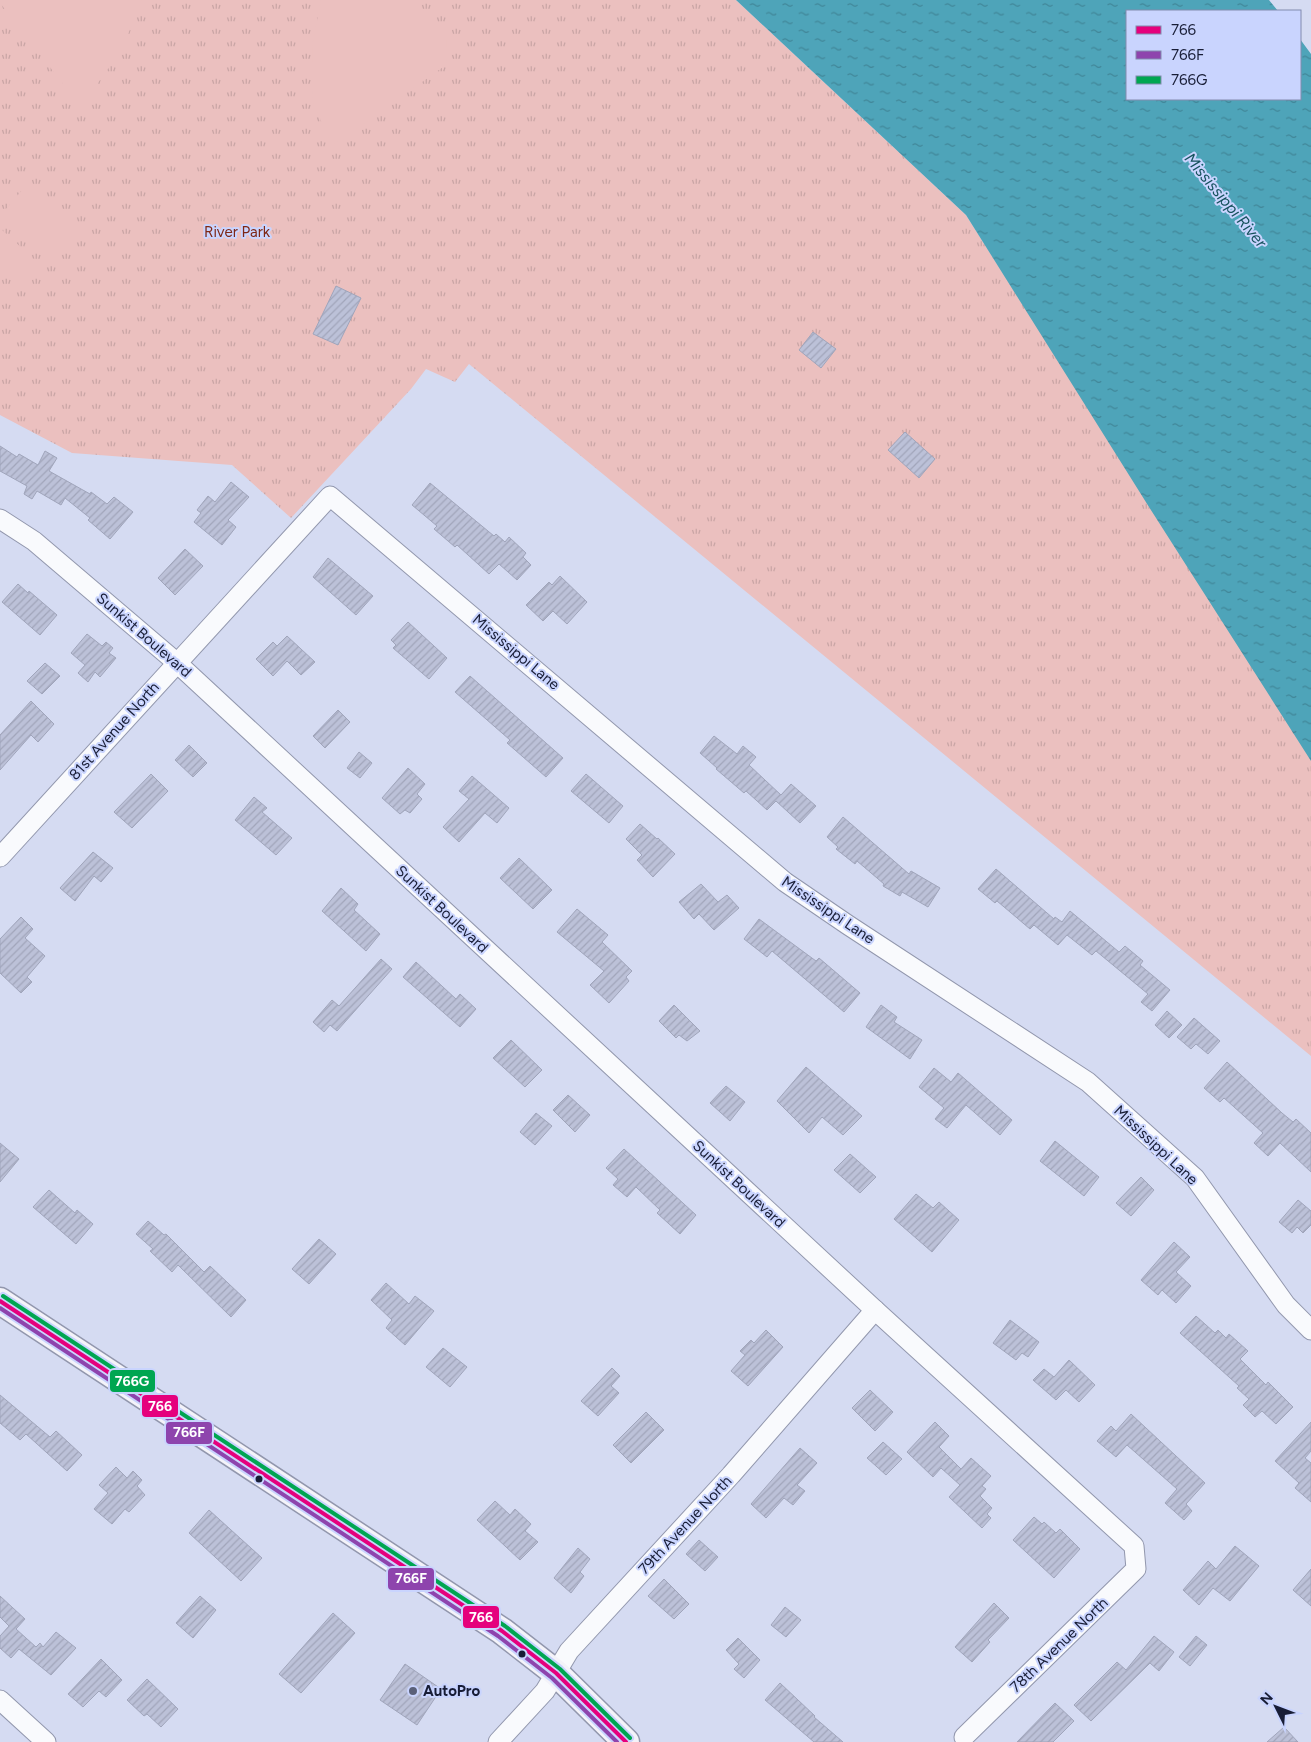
<svg xmlns="http://www.w3.org/2000/svg" width="1311" height="1742" font-family="Figtree,sans-serif">
	<defs>
		<pattern id="grass-tufts" width="24" height="20" patternUnits="userSpaceOnUse" patternTransform="scale(1.25)"><rect width="24" height="20" fill="#ebc0bf"/><path d="M3 7l-1-3M5 7V3M7 7l1-3M15 17l-1-3M17 17v-4M19 17l1-3" fill="none" stroke="#c9a5a5"/></pattern>
		<pattern id="water-ripples" width="26" height="14" patternUnits="userSpaceOnUse" patternTransform="scale(1.25)"><rect width="26" height="14" fill="#4ea4b9"/><path d="M2 4q2-2 4 0t4 0M15 11q2-2 4 0t4 0" fill="none" stroke="#408597"/></pattern>
		<pattern id="building-hatch" width="6" height="6" patternUnits="userSpaceOnUse" patternTransform="scale(1.25)"><rect width="6" height="6" fill="#bcc1d8"/><path d="M-1 1l2-2M0 6l6-6M5 7l2-2" fill="none" stroke="#a1a5ba"/></pattern>
	</defs>
	<rect width="100%" height="100%" fill="#d5dbf2"/>
	<!-- grass -->
	<polygon fill="url(#grass-tufts)" points="0,0 736,0 966,215 1311,759 1311,1056 469,364 455,382 426,369 411,389 291,518 232,465 72,453 0,415"/>
	<!-- pitch -->
	<g fill="#ebc0bf">
		<polygon points="0,0 142,0 122,49 81,107 0,3"/>
		<polygon points="321,0 401,0 447,40 446,65 332,146 313,103 312,46"/>
		<polygon points="28,183 78,229 49,260 0,216"/>
		<polygon points="0,228 37,262 18,282 0,265"/>
	</g>
	<!-- water -->
	<polygon fill="url(#water-ripples)" points="736,0 1269,0 1278,11 1127,11 1127,99 1300,99 1300,39 1311,54 1311,761 1149,507 966,215"/>
	<!-- building -->
	<g fill="url(#building-hatch)" stroke="#a0a5bb">
		<polygon points="336,286 361,298 338,345 313,334"/>
		<polygon points="813,332 836,349 821,368 799,350"/>
		<polygon points="905,432 935,459 919,478 888,450"/>
		<polygon points="0,446 17,457 19,454 38,465 45,451 57,458 49,471 90,494 91,492 107,504 114,497 133,512 110,539 88,520 90,518 65,498 61,505 37,491 32,499 24,494 27,486 0,471"/>
		<polygon points="231,482 249,497 228,520 236,527 222,545 194,522 201,513 197,510 208,496 215,502"/>
		<polygon points="430,483 494,536 496,534 505,542 509,537 526,553 523,557 531,565 517,580 499,564 489,574 457,545 455,547 434,529 437,526 412,505"/>
		<polygon points="185,549 203,566 175,595 158,578"/>
		<polygon points="328,558 373,596 356,615 313,577"/>
		<polygon points="560,576 587,602 567,624 553,611 543,621 526,605 549,582 552,585"/>
		<polygon points="18,584 28,593 29,591 57,615 40,635 2,602"/>
		<polygon points="408,622 447,658 429,679 393,648 396,645 391,640"/>
		<polygon points="87,634 102,646 106,642 113,648 109,653 116,658 100,677 95,672 88,682 78,673 85,665 71,653"/>
		<polygon points="287,636 315,662 301,675 287,661 273,676 256,659 273,642 277,646"/>
		<polygon points="45,663 60,676 42,694 27,681"/>
		<polygon points="470,676 563,758 546,777 507,743 510,740 455,692"/>
		<polygon points="31,701 54,724 38,742 31,735 0,770 0,735"/>
		<polygon points="338,710 350,722 325,748 313,736"/>
		<polygon points="714,736 737,754 743,746 756,757 749,765 781,795 791,784 816,806 800,823 776,801 767,810 746,791 744,793 716,769 717,768 700,753"/>
		<polygon points="189,745 207,763 193,777 175,760"/>
		<polygon points="359,752 372,763 360,778 347,768"/>
		<polygon points="408,768 425,784 417,794 422,799 410,813 405,810 400,814 382,798"/>
		<polygon points="151,774 168,791 132,828 114,812"/>
		<polygon points="586,774 623,806 609,823 571,791"/>
		<polygon points="472,776 509,808 497,823 485,813 459,842 443,827 469,799 459,791"/>
		<polygon points="254,797 267,808 262,812 292,838 276,855 235,820"/>
		<polygon points="843,817 909,874 911,871 940,888 928,907 902,892 900,896 883,886 884,884 857,861 855,864 836,849 838,847 827,837"/>
		<polygon points="640,824 657,839 658,838 675,854 653,877 637,860 642,855 626,839"/>
		<polygon points="93,852 113,868 101,882 94,876 75,901 60,888"/>
		<polygon points="519,858 552,890 533,909 500,878"/>
		<polygon points="996,869 1054,919 1055,917 1062,922 1070,911 1119,952 1125,946 1143,961 1140,965 1170,990 1152,1011 1141,1002 1148,994 1096,951 1092,955 1067,935 1058,945 1034,925 1030,929 997,901 995,903 978,889"/>
		<polygon points="701,884 718,902 727,895 739,908 714,930 699,914 694,919 679,902"/>
		<polygon points="341,888 358,904 354,910 380,934 366,951 322,911"/>
		<polygon points="577,909 608,935 602,942 632,971 626,977 629,981 609,1003 590,985 604,971 557,932"/>
		<polygon points="21,917 33,929 25,938 45,956 27,977 32,982 21,993 0,973 0,939"/>
		<polygon points="759,919 816,961 819,958 860,993 844,1012 772,951 767,957 744,939"/>
		<polygon points="381,959 392,969 337,1031 330,1025 324,1032 313,1022 332,1000 339,1006"/>
		<polygon points="416,962 456,999 460,994 476,1009 460,1027 403,977"/>
		<polygon points="674,1005 700,1031 687,1041 679,1035 676,1038 659,1021"/>
		<polygon points="881,1005 897,1017 894,1022 922,1040 910,1059 866,1027"/>
		<polygon points="1167,1011 1182,1025 1169,1038 1155,1025"/>
		<polygon points="1194,1018 1220,1041 1208,1054 1196,1044 1191,1049 1177,1037"/>
		<polygon points="511,1040 542,1070 525,1087 493,1058"/>
		<polygon points="1227,1062 1282,1113 1293,1122 1296,1119 1311,1133 1311,1172 1280,1143 1268,1156 1254,1143 1263,1133 1224,1098 1220,1102 1204,1088"/>
		<polygon points="806,1067 862,1116 843,1135 822,1117 809,1133 777,1101"/>
		<polygon points="934,1068 951,1082 958,1073 1012,1120 1000,1135 966,1105 947,1128 935,1119 944,1108 919,1087"/>
		<polygon points="726,1086 745,1102 730,1121 710,1103"/>
		<polygon points="568,1095 590,1115 575,1132 553,1110"/>
		<polygon points="536,1113 552,1126 535,1145 520,1132"/>
		<polygon points="1055,1141 1099,1177 1084,1196 1040,1161"/>
		<polygon points="0,1143 19,1159 0,1182"/>
		<polygon points="624,1149 696,1215 680,1234 657,1213 660,1210 636,1187 627,1197 613,1185 618,1179 606,1168"/>
		<polygon points="850,1154 876,1177 860,1193 834,1170"/>
		<polygon points="1141,1177 1154,1190 1131,1216 1116,1203"/>
		<polygon points="49,1190 75,1213 77,1210 93,1224 76,1244 33,1207"/>
		<polygon points="916,1194 933,1208 939,1202 959,1220 932,1252 894,1219"/>
		<polygon points="1298,1200 1311,1211 1311,1225 1303,1233 1297,1227 1292,1233 1279,1222"/>
		<polygon points="148,1221 164,1235 166,1234 204,1272 210,1266 246,1300 231,1317 178,1265 172,1272 150,1251 153,1249 136,1234"/>
		<polygon points="319,1239 336,1254 309,1284 292,1269"/>
		<polygon points="1174,1242 1190,1257 1176,1272 1191,1286 1176,1303 1162,1290 1158,1295 1141,1280"/>
		<polygon points="386,1283 409,1304 415,1296 434,1311 405,1345 386,1328 392,1320 371,1300"/>
		<polygon points="1196,1316 1215,1333 1218,1330 1226,1338 1229,1334 1248,1351 1240,1359 1266,1385 1268,1382 1293,1407 1276,1424 1262,1411 1255,1417 1243,1405 1249,1399 1237,1388 1239,1386 1180,1333"/>
		<polygon points="1010,1320 1039,1342 1028,1357 1022,1353 1016,1360 993,1343"/>
		<polygon points="766,1330 783,1347 748,1386 731,1371 745,1355 740,1351 751,1340 754,1343"/>
		<polygon points="443,1348 467,1367 450,1387 426,1367"/>
		<polygon points="1069,1360 1095,1385 1079,1402 1066,1390 1056,1400 1033,1380 1044,1369 1054,1377"/>
		<polygon points="612,1368 620,1376 611,1386 619,1393 598,1416 581,1401"/>
		<polygon points="870,1390 893,1412 875,1431 852,1408"/>
		<polygon points="0,1395 50,1437 56,1431 82,1455 67,1471 26,1434 20,1440 0,1423"/>
		<polygon points="646,1412 664,1430 631,1463 613,1445"/>
		<polygon points="1131,1414 1205,1483 1186,1504 1192,1511 1184,1520 1165,1503 1177,1489 1127,1445 1116,1457 1097,1441 1111,1426 1116,1431"/>
		<polygon points="935,1422 949,1436 939,1447 961,1469 971,1458 991,1476 982,1486 986,1489 980,1496 992,1508 987,1514 991,1518 982,1528 949,1497 960,1485 941,1468 933,1477 907,1452"/>
		<polygon points="1311,1422 1311,1451 1305,1458 1311,1463 1311,1502 1295,1488 1299,1483 1275,1461"/>
		<polygon points="883,1442 902,1459 886,1475 867,1458"/>
		<polygon points="800,1448 817,1463 797,1485 805,1491 793,1505 784,1498 766,1518 751,1504"/>
		<polygon points="116,1467 127,1478 133,1471 142,1480 137,1486 145,1495 129,1512 125,1509 112,1524 94,1509 108,1493 99,1485"/>
		<polygon points="495,1501 510,1515 515,1509 531,1524 525,1531 538,1542 520,1560 477,1520"/>
		<polygon points="209,1510 262,1558 241,1581 189,1533"/>
		<polygon points="1034,1517 1042,1524 1044,1522 1056,1533 1060,1529 1080,1549 1054,1578 1013,1540"/>
		<polygon points="699,1540 718,1557 705,1571 686,1554"/>
		<polygon points="1235,1546 1259,1566 1230,1601 1213,1588 1199,1605 1183,1590 1208,1561 1216,1569"/>
		<polygon points="578,1548 590,1559 580,1572 584,1576 571,1593 554,1578"/>
		<polygon points="1311,1569 1311,1606 1293,1590"/>
		<polygon points="664,1579 689,1604 674,1619 648,1596"/>
		<polygon points="0,1596 25,1619 16,1629 36,1647 40,1643 43,1647 56,1632 76,1648 51,1675 19,1649 11,1658 0,1648 0,1636 9,1626 0,1617"/>
		<polygon points="200,1596 216,1610 193,1638 176,1623"/>
		<polygon points="994,1603 1009,1618 988,1640 990,1642 972,1662 955,1647"/>
		<polygon points="785,1607 801,1620 786,1637 771,1625"/>
		<polygon points="333,1613 355,1633 301,1693 279,1674"/>
		<polygon points="1154,1636 1174,1652 1159,1671 1150,1663 1091,1721 1074,1705 1117,1662 1126,1670"/>
		<polygon points="1196,1636 1207,1645 1190,1666 1179,1657"/>
		<polygon points="738,1638 760,1660 744,1678 734,1669 739,1664 726,1650"/>
		<polygon points="101,1659 122,1680 106,1697 99,1691 83,1707 68,1694"/>
		<polygon points="405,1664 441,1689 417,1725 380,1700"/>
		<polygon points="147,1679 178,1709 161,1727 147,1714 144,1716 127,1700"/>
		<polygon points="780,1683 815,1716 814,1717 843,1742 814,1742 765,1700"/>
		<polygon points="1055,1703 1074,1721 1053,1742 1017,1742"/>
		<polygon points="1284,1727 1298,1742 1267,1742"/>
	</g>
	<g fill="none" stroke-linecap="round" stroke-linejoin="round">
		<defs>
			<g id="street">
				<polyline points="0,519 34,541 176,662 875,1310 1134,1546 1136,1569 964,1737"/>
				<polyline points="0,857 330,496 785,882 848,925 1088,1082 1195,1178 1286,1305 1311,1330"/>
				<polyline points="0,1700 46,1742"/>
				<polyline points="498,1742 545,1691 569,1651 731,1475 875,1310"/>
			</g>
			<polyline id="secondary" points="0,1301 502,1631 556,1673 626,1742"/>
		</defs>
		<!-- street casing -->
		<use href="#street" stroke="#9297ad" stroke-width="21"/>
		<!-- secondary casing -->
		<use href="#secondary" stroke="#9297ad" stroke-width="29"/>
		<!-- street -->
		<use href="#street" stroke="#f9fafd" stroke-width="19"/>
		<!-- secondary -->
		<use href="#secondary" stroke="#f4f3f9" stroke-width="26"/>
		<defs>
			<polyline id="bus-1" points="0,1301 502,1631 556,1673 626,1742"/>
			<polyline id="bus-2" points="0,1308 498,1636 552,1678 617,1742"/>
			<polyline id="bus-3" points="3,1296 505,1626 560,1669 630,1738"/>
		</defs>
		<!-- bus-1 casing -->
		<use href="#bus-1" stroke="#c9d4fe" stroke-width="8"/>
		<!-- bus-2 casing -->
		<use href="#bus-2" stroke="#c9d4fe" stroke-width="8"/>
		<!-- bus-3 casing -->
		<use href="#bus-3" stroke="#c9d4fe" stroke-width="8"/>
		<!-- bus-1 -->
		<use href="#bus-1" stroke="#e5007d" stroke-width="4"/>
		<!-- bus-2 -->
		<use href="#bus-2" stroke="#8e44ad" stroke-width="4"/>
		<!-- bus-3 -->
		<use href="#bus-3" stroke="#00a651" stroke-width="4"/>
	</g>
	<!-- markers -->
	<g fill="#181d36" stroke="#c9d4fe" stroke-width="2">
		<circle cx="259" cy="1479" r="4.5"/>
		<circle cx="522" cy="1654" r="4.5"/>
	</g>
	<circle fill="#5a6078" stroke="#c9d4fe" stroke-width="2" cx="413" cy="1691" r="5"/>
	<g text-anchor="middle" stroke-width="4" stroke-linejoin="round" paint-order="stroke">
		<!-- park labels -->
		<g font-size="15" fill="#7e2715" stroke="#c9d4fe">
			<text x="237" y="237">River Park</text>
		</g>
		<!-- street labels -->
		<g font-size="15" fill="#181d36" stroke="#c9d4fe">
			<text transform="translate(144 635) rotate(41)" y="5">Sunkist Boulevard</text>
			<text transform="translate(516 652) rotate(40)" y="5">Mississippi Lane</text>
			<text transform="translate(114 731) rotate(-48)" y="5">81st Avenue North</text>
			<text transform="translate(442 909) rotate(43)" y="5">Sunkist Boulevard</text>
			<text transform="translate(828 910) rotate(34)" y="5">Mississippi Lane</text>
			<text transform="translate(1156 1145) rotate(43)" y="5">Mississippi Lane</text>
			<text transform="translate(739 1184) rotate(43)" y="5">Sunkist Boulevard</text>
			<text transform="translate(685 1525) rotate(-47)" y="5">79th Avenue North</text>
			<text transform="translate(1059 1645) rotate(-44)" y="5">78th Avenue North</text>
		</g>
		<!-- poi labels -->
		<g font-size="15" font-weight="bold" fill="#181d36" stroke="#c9d4fe" text-anchor="start">
			<text x="423" y="1696">AutoPro</text>
		</g>
		<!-- water labels -->
		<g font-size="16" font-style="italic" fill="#16525d" stroke="#c9d4fe">
			<text transform="translate(1226 200) rotate(50)" y="6">Mississippi River</text>
		</g>
	</g>
	<g stroke="#c9d4fe" stroke-width="2">
		<rect x="109" y="1369" width="47" height="24" rx="5" fill="#00a651"/>
		<rect x="141" y="1394" width="38" height="24" rx="5" fill="#e5007d"/>
		<rect x="165" y="1421" width="48" height="24" rx="5" fill="#8e44ad"/>
		<rect x="387" y="1567" width="48" height="24" rx="5" fill="#8e44ad"/>
		<rect x="462" y="1605" width="38" height="24" rx="5" fill="#e5007d"/>
	</g>
	<g font-size="14" text-anchor="middle" font-weight="bold" fill="#fff">
		<text x="132" y="1386">766G</text>
		<text x="160" y="1411">766</text>
		<text x="189" y="1437">766F</text>
		<text x="411" y="1583">766F</text>
		<text x="481" y="1622">766</text>
	</g>
	<!-- legend -->
	<rect x="1126" y="10" width="175" height="90" fill="#c9d4fe" stroke="#828bae"/>
	<rect x="1136" y="26" width="25" height="8" fill="#e5007d" stroke="#828bae"/>
	<text x="1171" y="35" font-size="15" fill="#181d36">766</text>
	<rect x="1136" y="51" width="25" height="8" fill="#8e44ad" stroke="#828bae"/>
	<text x="1171" y="60" font-size="15" fill="#181d36">766F</text>
	<rect x="1136" y="76" width="25" height="8" fill="#00a651" stroke="#828bae"/>
	<text x="1171" y="85" font-size="15" fill="#181d36">766G</text>
	<!-- north arrow -->
	<g transform="translate(1276 1707) rotate(312)" stroke="#c9d4fe" stroke-width="4" paint-order="stroke">
	<path d="M0-4L9 19L0 12L-9 19Z" fill="#181d36"/>
	<text y="-8" font-size="14" font-weight="bold" text-anchor="middle" fill="#181d36">N</text>
	</g>
</svg>
